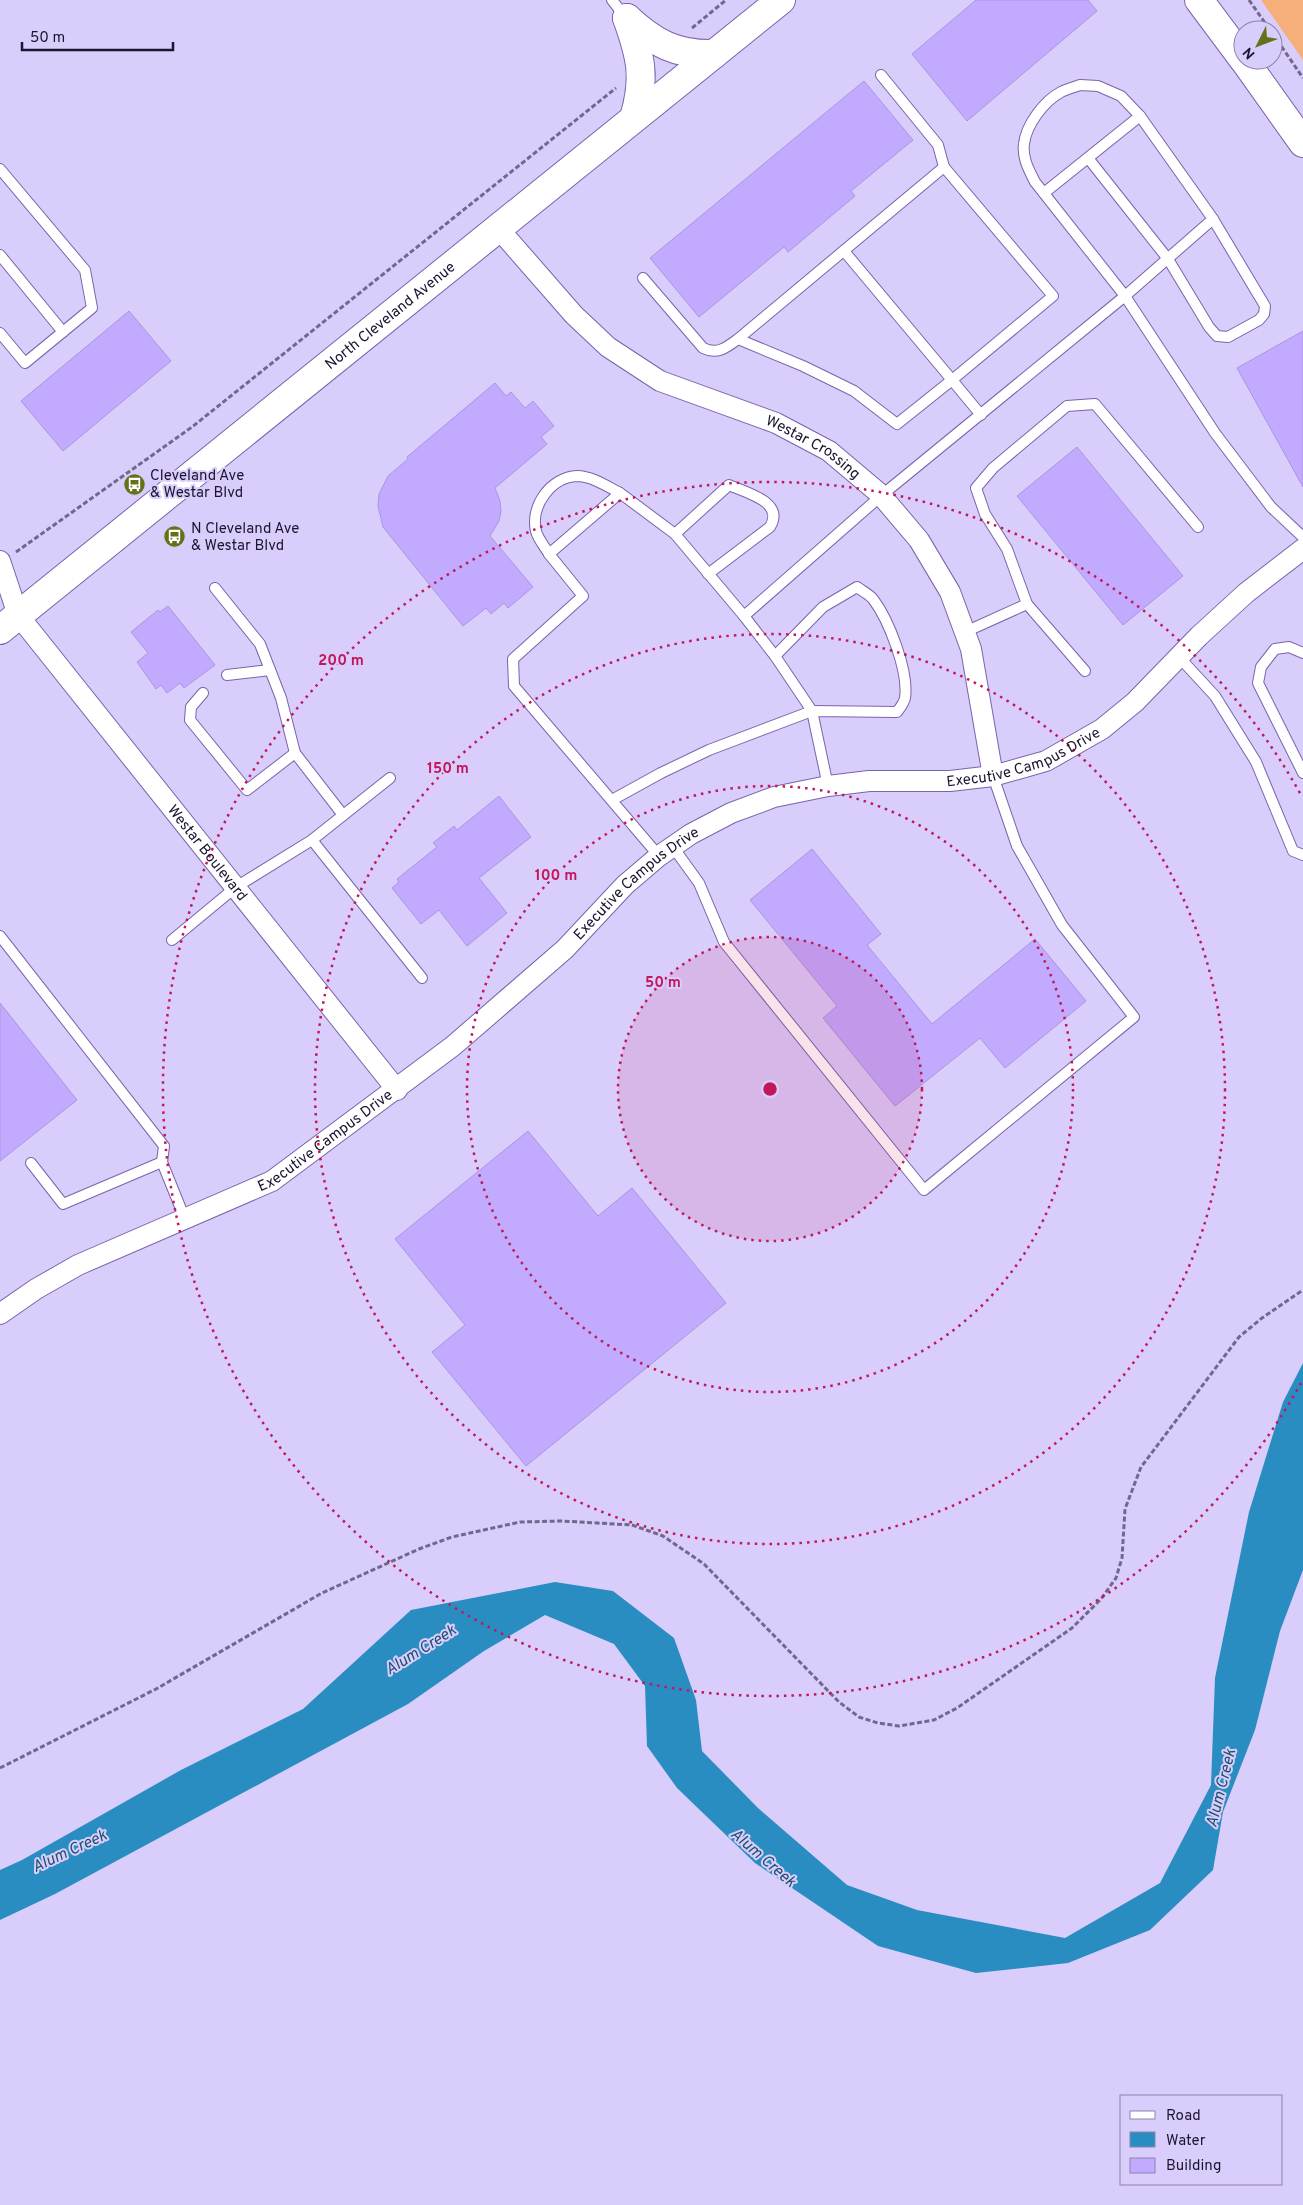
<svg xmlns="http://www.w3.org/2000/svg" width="1303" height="2205" font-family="Overpass,sans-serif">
	<rect width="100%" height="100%" fill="#d9cdfc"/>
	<!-- green -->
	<polygon fill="#f6ae7a" points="1261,0 1303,0 1303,60"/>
	<!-- water -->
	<polygon fill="#2a8dc1" points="1303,1363 1303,1570 1280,1631 1255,1730 1223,1812 1213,1870 1150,1930 1068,1963 976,1973 878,1946 755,1863 677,1788 647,1746 645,1686 614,1644 545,1615 484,1651 408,1704 55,1894 0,1920 0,1870 22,1860 181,1770 303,1709 411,1610 555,1582 613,1591 674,1638 696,1700 702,1751 758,1808 847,1885 917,1910 1065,1938 1160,1883 1211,1785 1215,1678 1249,1512 1283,1402"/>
	<!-- building -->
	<g fill="#c2abfe" stroke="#aa95e0">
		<polygon points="976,0 1088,0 1097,11 967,121 912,54"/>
		<polygon points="864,81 913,140 851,191 855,196 788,252 784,247 699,317 650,258"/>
		<polygon points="129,311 171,361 63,451 21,401"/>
		<polygon points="1303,331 1303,487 1237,368"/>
		<polygon points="495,383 506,396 511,392 525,408 533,401 554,426 541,437 547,444 495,488 500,501 501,511 499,521 490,536 533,587 508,608 504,603 491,614 486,608 463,626 383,527 378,506 379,494 388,476 408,459 407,457"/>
		<polygon points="1077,447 1183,576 1123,625 1017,496"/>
		<polygon points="168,606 215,665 184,688 180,683 167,693 161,685 156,689 137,662 148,653 131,632 158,610 160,612"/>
		<polygon points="499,796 531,837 479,878 507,913 467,946 439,910 421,924 392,888 399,882 397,879 437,847 433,843 454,826 457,830"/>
		<polygon points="812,849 881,934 867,945 932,1024 1035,939 1086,1001 1005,1068 980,1038 895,1106 823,1018 837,1006 750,900"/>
		<polygon points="0,1003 77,1100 0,1161"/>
		<polygon points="528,1131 598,1216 632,1188 726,1303 526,1466 432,1352 465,1325 395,1239"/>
	</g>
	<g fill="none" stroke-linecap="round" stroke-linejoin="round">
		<defs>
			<g id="lane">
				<polyline points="612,0 626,18"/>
				<polyline points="881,75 938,145 944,167"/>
				<path d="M1080 85 1098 86 1121 96 1140 116 1213 219 1125 296 1035 182C1029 170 1022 158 1024 144 1026 125 1044 101 1061 92 1067 89 1074 87 1080 85Z"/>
				<polyline points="1088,158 1168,259 1209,327 1217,336 1228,337 1259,320 1264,314 1265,306 1213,219"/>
				<polyline points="0,169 85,270 92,308 25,363 0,333"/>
				<polyline points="1044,193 1140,116"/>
				<polyline points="844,251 952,380 897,424 854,391 803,366 738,339 944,167 1053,296 952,380 981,415"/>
				<polyline points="0,255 63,332"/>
				<path d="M643 278 703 348C717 355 726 348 738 339"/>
				<path d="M675 534 729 485C747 493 785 502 770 527L708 574"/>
				<path d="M549 554C545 547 538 539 536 531 530 506 551 477 577 476 592 476 608 487 620 493"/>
				<polyline points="215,588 260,644 281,698 295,753 343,815"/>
				<polyline points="1027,604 1085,671"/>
				<polyline points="744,616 775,656 812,711 828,786"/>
				<polyline points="965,632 1027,604 1007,549 985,514 976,488 993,468 1067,406 1095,404 1198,527"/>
				<polyline points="1303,653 1289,647 1275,649 1261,667 1258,683 1303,773"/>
				<polyline points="1179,657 1215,696 1256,762 1293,851 1303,855"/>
				<polyline points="227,675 270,670"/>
				<polyline points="203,693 191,707 190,720 247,790 295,753"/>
				<path d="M612 800 661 773 709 750 812 711 897 712C900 708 904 703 905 698 909 672 889 620 873 599 869 594 862 591 857 587L823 607 775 656"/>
				<polyline points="312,840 422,978"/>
				<polyline points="673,847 699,883 724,942 924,1190 1134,1017 1062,925 1017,846 993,776"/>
				<polyline points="659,856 514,686 513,659 583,596 549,554 620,493 675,534 744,616 882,495 1125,296 1215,433 1271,507 1303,537"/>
				<polyline points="0,936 164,1146 162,1162 185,1219"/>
				<polyline points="172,940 236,887 312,840 390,778"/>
				<polyline points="31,1163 63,1204 162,1162"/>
			</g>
			<g id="street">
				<path id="s1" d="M498 228 574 315 608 347 660 381 776 423 829 451 880 494 919 540 950 592 971 649 993 776"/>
				<path id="s2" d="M0 561 18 615 397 1090"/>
				<path id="s3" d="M0 1314 36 1289 78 1265 272 1181 453 1046 565 949 625 885 659 856 691 834 731 813 774 797 828 786 869 781H950L993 776 1046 761 1102 729 1135 702 1199 636 1246 593 1303 549"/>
			</g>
			<g id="secondary">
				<polyline points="1199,0 1243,59"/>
				<path d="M627 18C641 57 646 78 634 118"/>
				<path d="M627 18C654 43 676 55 714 54"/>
				<polyline points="1244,60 1303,143"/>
				<path id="s4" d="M0 630 781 0"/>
			</g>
		</defs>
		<!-- lane casing -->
		<use href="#lane" stroke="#7964aa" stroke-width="12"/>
		<!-- street casing -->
		<use href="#street" stroke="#7964aa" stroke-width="22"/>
		<!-- secondary casing -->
		<use href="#secondary" stroke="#7964aa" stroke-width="30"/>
		<!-- path -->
		<g stroke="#72688c" stroke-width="3" stroke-dasharray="5 2.5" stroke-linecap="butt">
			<polyline points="1249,0 1270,30"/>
			<polyline points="692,28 726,0"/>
			<polyline points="1273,34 1303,78"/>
			<polyline points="16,552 192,427 616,88"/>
			<polyline points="0,1768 156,1689 322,1593 419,1549 452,1537 520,1522 562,1521 632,1525 663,1536 704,1564 839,1702 859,1717 878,1723 899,1726 934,1720 957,1708 1072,1628 1101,1599 1116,1578 1122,1558 1125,1509 1141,1467 1239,1337 1262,1318 1303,1290"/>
		</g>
		<!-- lane -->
		<use href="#lane" stroke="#fff" stroke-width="10"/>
		<!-- street -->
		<use href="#street" stroke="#fff" stroke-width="20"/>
		<!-- secondary -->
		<use href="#secondary" stroke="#fff" stroke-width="28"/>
	</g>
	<!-- distance rings -->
	<circle cx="770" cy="1089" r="152" fill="#c2185b" fill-opacity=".12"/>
	<g fill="none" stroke="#c2185b" stroke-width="2.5" stroke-dasharray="2.5 5">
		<circle cx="770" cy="1089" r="152"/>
		<circle cx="770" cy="1089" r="303"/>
		<circle cx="770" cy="1089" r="455"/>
		<path d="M1301 1383A607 607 0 1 1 1301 795"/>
	</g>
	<!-- icons -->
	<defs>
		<symbol id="bus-disc" viewBox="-11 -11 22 22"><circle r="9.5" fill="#657019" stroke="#d9cdfc"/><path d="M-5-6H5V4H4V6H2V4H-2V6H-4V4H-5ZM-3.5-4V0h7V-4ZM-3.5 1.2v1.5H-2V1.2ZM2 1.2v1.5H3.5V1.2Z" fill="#fff"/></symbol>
	</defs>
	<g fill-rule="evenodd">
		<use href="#bus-disc" x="122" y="472" width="25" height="25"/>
		<use href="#bus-disc" x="162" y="524" width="25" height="25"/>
	</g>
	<g text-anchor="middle" stroke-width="4" stroke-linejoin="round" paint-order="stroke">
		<!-- street labels -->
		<g font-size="15" fill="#1d1430" stroke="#d9cdfc">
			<text dy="5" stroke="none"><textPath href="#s4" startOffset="501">North Cleveland Avenue</textPath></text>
			<text dy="5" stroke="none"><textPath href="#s1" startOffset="392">Westar Crossing</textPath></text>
			<text dy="5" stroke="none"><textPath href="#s3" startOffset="1195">Executive Campus Drive</textPath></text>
			<text dy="5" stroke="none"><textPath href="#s2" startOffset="361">Westar Boulevard</textPath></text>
			<text dy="5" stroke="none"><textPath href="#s3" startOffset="775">Executive Campus Drive</textPath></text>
			<text dy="5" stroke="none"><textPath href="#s3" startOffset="370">Executive Campus Drive</textPath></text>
		</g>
		<!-- poi labels -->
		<g font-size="15" fill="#1d1430" stroke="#d9cdfc" text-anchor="start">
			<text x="150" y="480">Cleveland Ave<tspan x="150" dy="17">&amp; Westar Blvd</tspan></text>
			<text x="191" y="533">N Cleveland Ave<tspan x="191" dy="17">&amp; Westar Blvd</tspan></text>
		</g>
		<!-- water labels -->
		<g font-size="16" font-style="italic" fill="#1e506c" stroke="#d9cdfc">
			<text transform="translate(420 1649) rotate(-32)" y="6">Alum Creek</text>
			<text transform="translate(1220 1788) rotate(-76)" y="6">Alum Creek</text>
			<text transform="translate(69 1850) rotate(-25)" y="6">Alum Creek</text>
			<text transform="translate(764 1857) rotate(41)" y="6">Alum Creek</text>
		</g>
	</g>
	<circle cx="770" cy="1089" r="8" fill="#c2185b" stroke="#d9cdfc" stroke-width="2.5"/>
	<g font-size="15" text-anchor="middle" font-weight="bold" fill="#c2185b" stroke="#d9cdfc" stroke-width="4" stroke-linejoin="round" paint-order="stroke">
		<text x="341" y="665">200 m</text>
		<text x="448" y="773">150 m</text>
		<text x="556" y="880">100 m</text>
		<text x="663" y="987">50 m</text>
	</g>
	<!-- legend -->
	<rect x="1120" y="2095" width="162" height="90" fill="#d9cdfc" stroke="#8e83aa"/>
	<rect x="1130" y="2111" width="25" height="8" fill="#ffffff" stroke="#8e83aa"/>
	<text x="1166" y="2120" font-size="15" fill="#1d1430">Road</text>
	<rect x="1130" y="2132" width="25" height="15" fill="#2a8dc1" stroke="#8e83aa"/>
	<text x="1166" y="2145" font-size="15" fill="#1d1430">Water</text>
	<rect x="1130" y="2158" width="25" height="15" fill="#c2abfe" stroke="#8e83aa"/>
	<text x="1166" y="2170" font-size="15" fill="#1d1430">Building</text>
	<!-- north arrow -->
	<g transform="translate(1258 45) rotate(228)"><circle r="24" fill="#d9cdfc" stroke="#8e83aa"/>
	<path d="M0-4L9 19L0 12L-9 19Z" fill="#657019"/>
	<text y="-8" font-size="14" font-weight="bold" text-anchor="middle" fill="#1d1430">N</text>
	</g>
	<!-- scale -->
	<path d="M22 42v8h151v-8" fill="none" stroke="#1d1430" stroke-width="2.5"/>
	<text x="30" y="42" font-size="15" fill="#1d1430" stroke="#d9cdfc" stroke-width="4" paint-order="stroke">50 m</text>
</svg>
